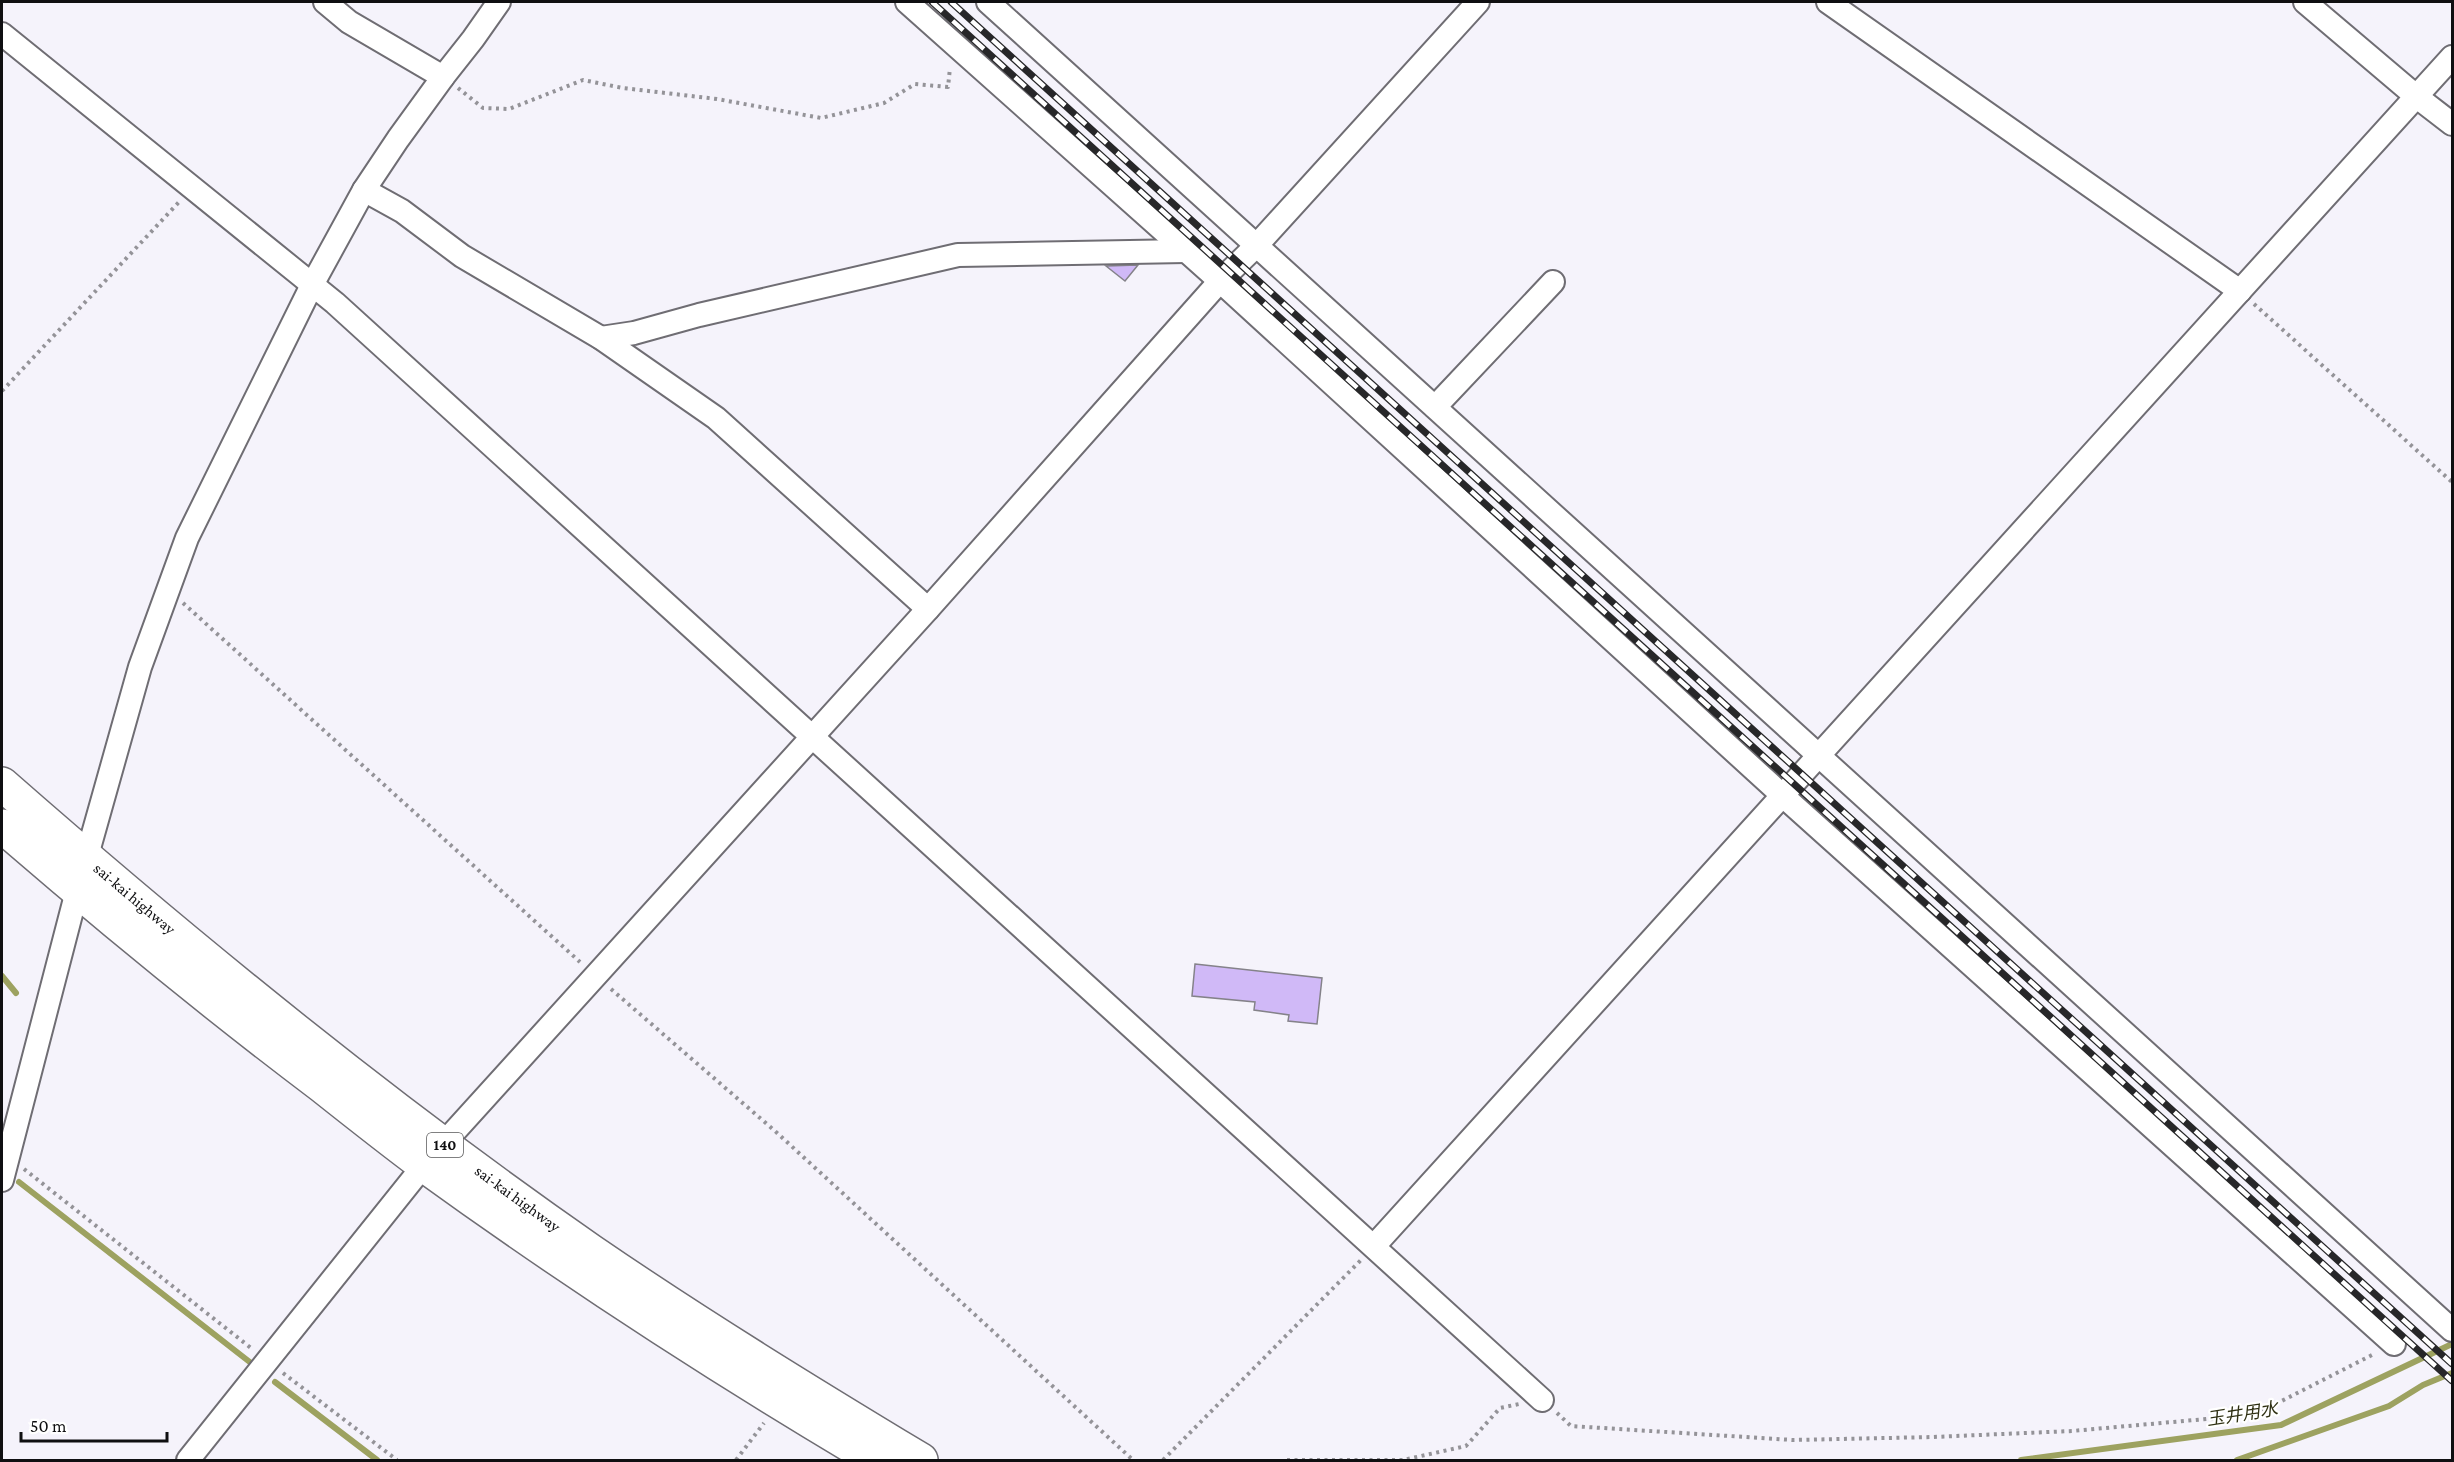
<svg xmlns="http://www.w3.org/2000/svg" width="2454" height="1462" font-family="'Crimson Pro','Noto Sans JP',serif">
	<rect width="100%" height="100%" fill="#f5f3fb"/>
	<g fill="none" stroke-linecap="round" stroke-linejoin="round">
		<!-- stream -->
		<g stroke="#9da260" stroke-width="6">
			<polyline points="2,976 16,993"/>
			<polyline points="19,1182 251,1363"/>
			<polyline points="275,1382 377,1460"/>
			<polyline points="2021,1460 2281,1425 2452,1344"/>
			<polyline points="2237,1460 2389,1406 2423,1385 2452,1373"/>
		</g>
	</g>
	<!-- building -->
	<g fill="#d0b9f7" stroke="#848289" stroke-width="1.5">
		<polygon points="1138,265 1125,281 1106,266"/>
		<polygon points="1195,964 1322,978 1317,1024 1288,1021 1289,1015 1254,1010 1255,1002 1192,996"/>
	</g>
	<g fill="none" stroke-linecap="round" stroke-linejoin="round">
		<defs>
			<g id="minor">
				<polyline points="325,2 349,22 443,77"/>
				<polyline points="907,2 1220,281 1782,795 2394,1344"/>
				<polyline points="988,2 2452,1330"/>
				<polyline points="1828,2 2240,291"/>
				<polyline points="2305,2 2417,97 2452,124"/>
				<polyline points="2,34 335,303 1542,1400"/>
				<polyline points="364,190 402,211 462,256 601,338 716,418 928,609"/>
				<polyline points="601,338 634,333 699,315 958,255 1186,251"/>
				<polyline points="1435,407 1553,282"/>
				<polyline points="2,1180 77,891 140,667 187,538 312,285 364,190 398,139 443,77 473,39 499,2"/>
				<polyline points="1374,1246 2452,57"/>
				<polyline points="188,1460 424,1165 928,609 1220,281 1256,246 1478,2"/>
			</g>
			<g id="highway">
				<path d="M2 784C190 949 385 1108 591 1251 699 1325 810 1393 921 1460"/>
				<path d="M2 826C106 916 212 1003 322 1086 356 1113 390 1140 425 1166 570 1271 721 1369 875 1460"/>
			</g>
		</defs>
		<!-- minor casing -->
		<use href="#minor" stroke="#6f6d73" stroke-width="26"/>
		<!-- highway casing -->
		<use href="#highway" stroke="#6f6d73" stroke-width="36"/>
		<!-- path -->
		<g stroke="#949398" stroke-width="4" stroke-dasharray="3 4.5" stroke-linecap="butt">
			<polyline points="458,88 483,108 509,109 583,80 623,88 717,99 821,118 884,103 915,84 948,87 950,68"/>
			<polyline points="2254,304 2452,482"/>
			<polyline points="2,391 180,201"/>
			<polyline points="183,603 580,962"/>
			<polyline points="611,989 775,1131 1133,1460"/>
			<polyline points="24,1169 251,1348"/>
			<polyline points="283,1373 397,1460"/>
			<polyline points="1557,1413 1571,1426 1793,1440 1933,1437 2072,1431 2206,1419 2256,1414 2374,1354"/>
			<polyline points="736,1460 764,1423"/>
			<polyline points="1163,1460 1361,1260"/>
			<polyline points="1287,1460 1403,1460 1466,1446 1500,1408 1519,1404"/>
		</g>
		<!-- minor -->
		<use href="#minor" stroke="#fff" stroke-width="22"/>
		<!-- highway -->
		<use href="#highway" stroke="#fff" stroke-width="33"/>
		<defs>
			<g id="rail">
				<polyline points="932,2 2452,1381"/>
				<polyline points="951,2 2452,1364"/>
			</g>
		</defs>
		<!-- rail casing -->
		<use href="#rail" stroke="#272729" stroke-width="7"/>
		<!-- rail -->
		<use href="#rail" stroke="#fff" stroke-width="4.5" stroke-dasharray="14" stroke-linecap="butt"/>
	</g>
	<g text-anchor="middle" stroke-width="4.5" stroke-linejoin="round" paint-order="stroke">
		<!-- shield labels -->
		<rect fill="#fff" stroke="#575758" stroke-width="1.5" x="427" y="1133" width="36" height="24" rx="4.5"/>
		<g font-size="15" font-weight="bold" fill="#0f0f11">
			<text x="445" y="1150">140</text>
		</g>
		<!-- street labels -->
		<g font-size="16" fill="#0f0f11" stroke="#fff">
			<text transform="translate(135 898) rotate(40)" y="6">sai-kai highway</text>
			<text transform="translate(518 1198) rotate(36)" y="6">sai-kai highway</text>
		</g>
		<!-- water labels -->
		<g font-size="18" font-style="italic" fill="#2f3013" stroke="#fff">
			<text transform="translate(2242 1414) rotate(-9)" y="6">玉井用水</text>
		</g>
	</g>
	<!-- border -->
	<rect width="2454" height="1462" fill="none" stroke="#0f0f11" stroke-width="6"/>
	<!-- scale -->
	<path d="M21 1432v9h146v-9" fill="none" stroke="#0f0f11" stroke-width="3"/>
	<text x="30" y="1432" font-size="18" fill="#0f0f11" stroke="#ffffff" stroke-width="4.5" paint-order="stroke">50 m</text>
</svg>
